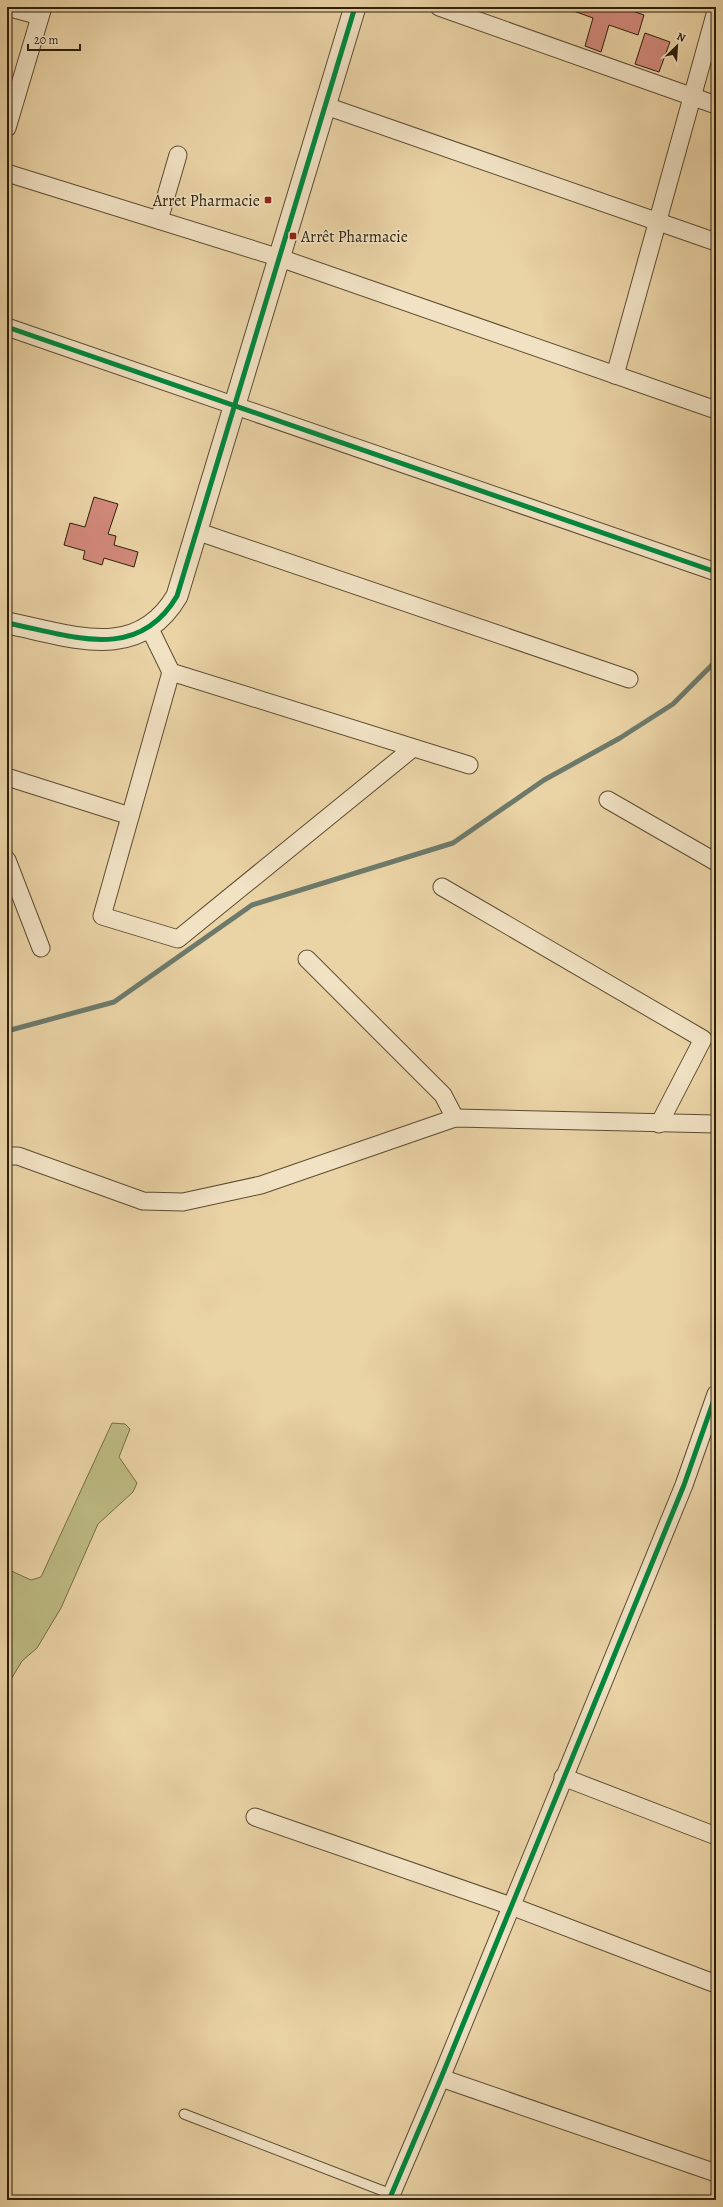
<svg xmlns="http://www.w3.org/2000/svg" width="723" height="2207" font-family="Alegreya,serif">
	<rect width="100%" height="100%" fill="#ead3a5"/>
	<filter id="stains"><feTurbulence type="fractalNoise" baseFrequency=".005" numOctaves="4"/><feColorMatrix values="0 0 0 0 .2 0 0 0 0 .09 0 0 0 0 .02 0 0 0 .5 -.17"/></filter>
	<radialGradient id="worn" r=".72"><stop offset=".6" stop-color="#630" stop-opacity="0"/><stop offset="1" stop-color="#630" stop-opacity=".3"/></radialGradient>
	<!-- green -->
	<polygon fill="#bdba82" stroke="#756c46" points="112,1423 125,1424 130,1429 119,1457 137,1483 133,1492 98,1524 61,1608 37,1648 22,1661 7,1686 7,1569 31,1580 41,1577"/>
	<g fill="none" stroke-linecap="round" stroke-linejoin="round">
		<!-- stream -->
		<polyline stroke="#6d7a6b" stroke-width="5" points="7,1031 114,1002 252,905 453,843 544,780 620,738 673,704 716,661"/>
	</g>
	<!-- building -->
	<g fill="#d2897a" stroke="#2d1f0b">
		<polygon points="568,7 621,7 644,15 638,35 609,25 601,52 585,46 593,18 568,9"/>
		<polygon points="645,33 670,42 659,72 635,64"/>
		<polygon points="94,497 118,504 108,534 116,536 114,545 138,552 134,567 104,558 102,565 83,559 85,551 64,545 70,523 85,527"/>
	</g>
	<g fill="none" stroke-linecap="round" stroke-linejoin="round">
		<defs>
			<polyline id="service" points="184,2114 391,2194"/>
			<g id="minor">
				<polyline points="7,7 40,16"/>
				<polyline points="439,7 716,105"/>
				<polyline points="326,106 716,242"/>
				<polyline points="7,128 43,7"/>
				<polyline points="7,173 280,258 716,410"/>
				<polyline points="159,220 178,155"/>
				<polyline points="7,327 716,572"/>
				<polyline points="615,375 716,11"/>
				<polyline points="196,531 629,679"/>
				<polyline points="149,627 171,672 102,916 178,939 413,748"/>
				<polyline points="171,672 469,765"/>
				<polyline points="7,777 130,816"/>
				<polyline points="608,800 716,862"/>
				<polyline points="7,860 41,948"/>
				<polyline points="442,887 703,1039 659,1124"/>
				<polyline points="307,959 443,1095 455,1118"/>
				<polyline points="7,1156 18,1156 143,1201 183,1202 261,1185 455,1118 716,1124"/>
				<polyline points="563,1777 716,1836"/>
				<polyline points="255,1817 511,1906 716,1984"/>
				<polyline points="441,2078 716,2173"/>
				<polyline points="389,2200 441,2078 684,1485 716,1394"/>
			</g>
			<path id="tertiary" d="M7 623C70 635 137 664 177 596L355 7"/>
		</defs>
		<!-- service casing -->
		<use href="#service" stroke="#5c4c32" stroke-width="11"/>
		<!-- minor casing -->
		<use href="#minor" stroke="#5c4c32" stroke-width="19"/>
		<!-- tertiary casing -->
		<use href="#tertiary" stroke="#5c4c32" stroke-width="23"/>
		<!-- service -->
		<use href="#service" stroke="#f1e2c4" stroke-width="9"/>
		<!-- minor -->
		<use href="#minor" stroke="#f1e2c4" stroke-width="17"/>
		<!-- tertiary -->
		<use href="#tertiary" stroke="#f1e2c4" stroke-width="21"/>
		<defs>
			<g id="cycleway">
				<polyline points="7,327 716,572"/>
				<path d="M7 623C70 635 137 664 177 596L355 7"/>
				<polyline points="389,2200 441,2078 684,1485 716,1394"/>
			</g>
		</defs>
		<!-- cycleway casing -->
		<use href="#cycleway" stroke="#f1e2c4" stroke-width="8"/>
		<!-- cycleway -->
		<use href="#cycleway" stroke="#00873e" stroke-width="5"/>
	</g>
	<!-- markers -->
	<g fill="#8f2418" stroke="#f1e2c4" stroke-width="1.5">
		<rect x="264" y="196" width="8" height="8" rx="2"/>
		<rect x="289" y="232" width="8" height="8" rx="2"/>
	</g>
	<g text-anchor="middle" stroke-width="3" stroke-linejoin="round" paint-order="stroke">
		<!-- poi labels -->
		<g font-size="16" fill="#2d1f0b" stroke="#f1e2c4" text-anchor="end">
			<text x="260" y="206">Arret Pharmacie</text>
			<text x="301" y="242" text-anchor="start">Arrêt Pharmacie</text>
		</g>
	</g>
	<!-- margin -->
	<rect width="723" height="2207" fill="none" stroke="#ead3a5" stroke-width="24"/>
	<rect x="8" y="8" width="707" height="2191" fill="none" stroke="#2d1f0b" stroke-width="2"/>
	<rect x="12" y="12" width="699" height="2183" fill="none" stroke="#2d1f0b"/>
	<!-- north arrow -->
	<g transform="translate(677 46) rotate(25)" stroke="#f1e2c4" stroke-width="3" paint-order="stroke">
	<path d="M0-3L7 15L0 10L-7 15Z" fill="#2d1f0b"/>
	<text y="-6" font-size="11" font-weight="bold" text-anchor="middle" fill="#2d1f0b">N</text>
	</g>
	<!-- scale -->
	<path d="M28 44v6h52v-6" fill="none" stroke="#2d1f0b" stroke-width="2"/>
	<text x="34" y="44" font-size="12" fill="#2d1f0b" stroke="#f1e2c4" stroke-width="3" paint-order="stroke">20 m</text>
	<rect width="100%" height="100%" filter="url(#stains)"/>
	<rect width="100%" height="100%" fill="url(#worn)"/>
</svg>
